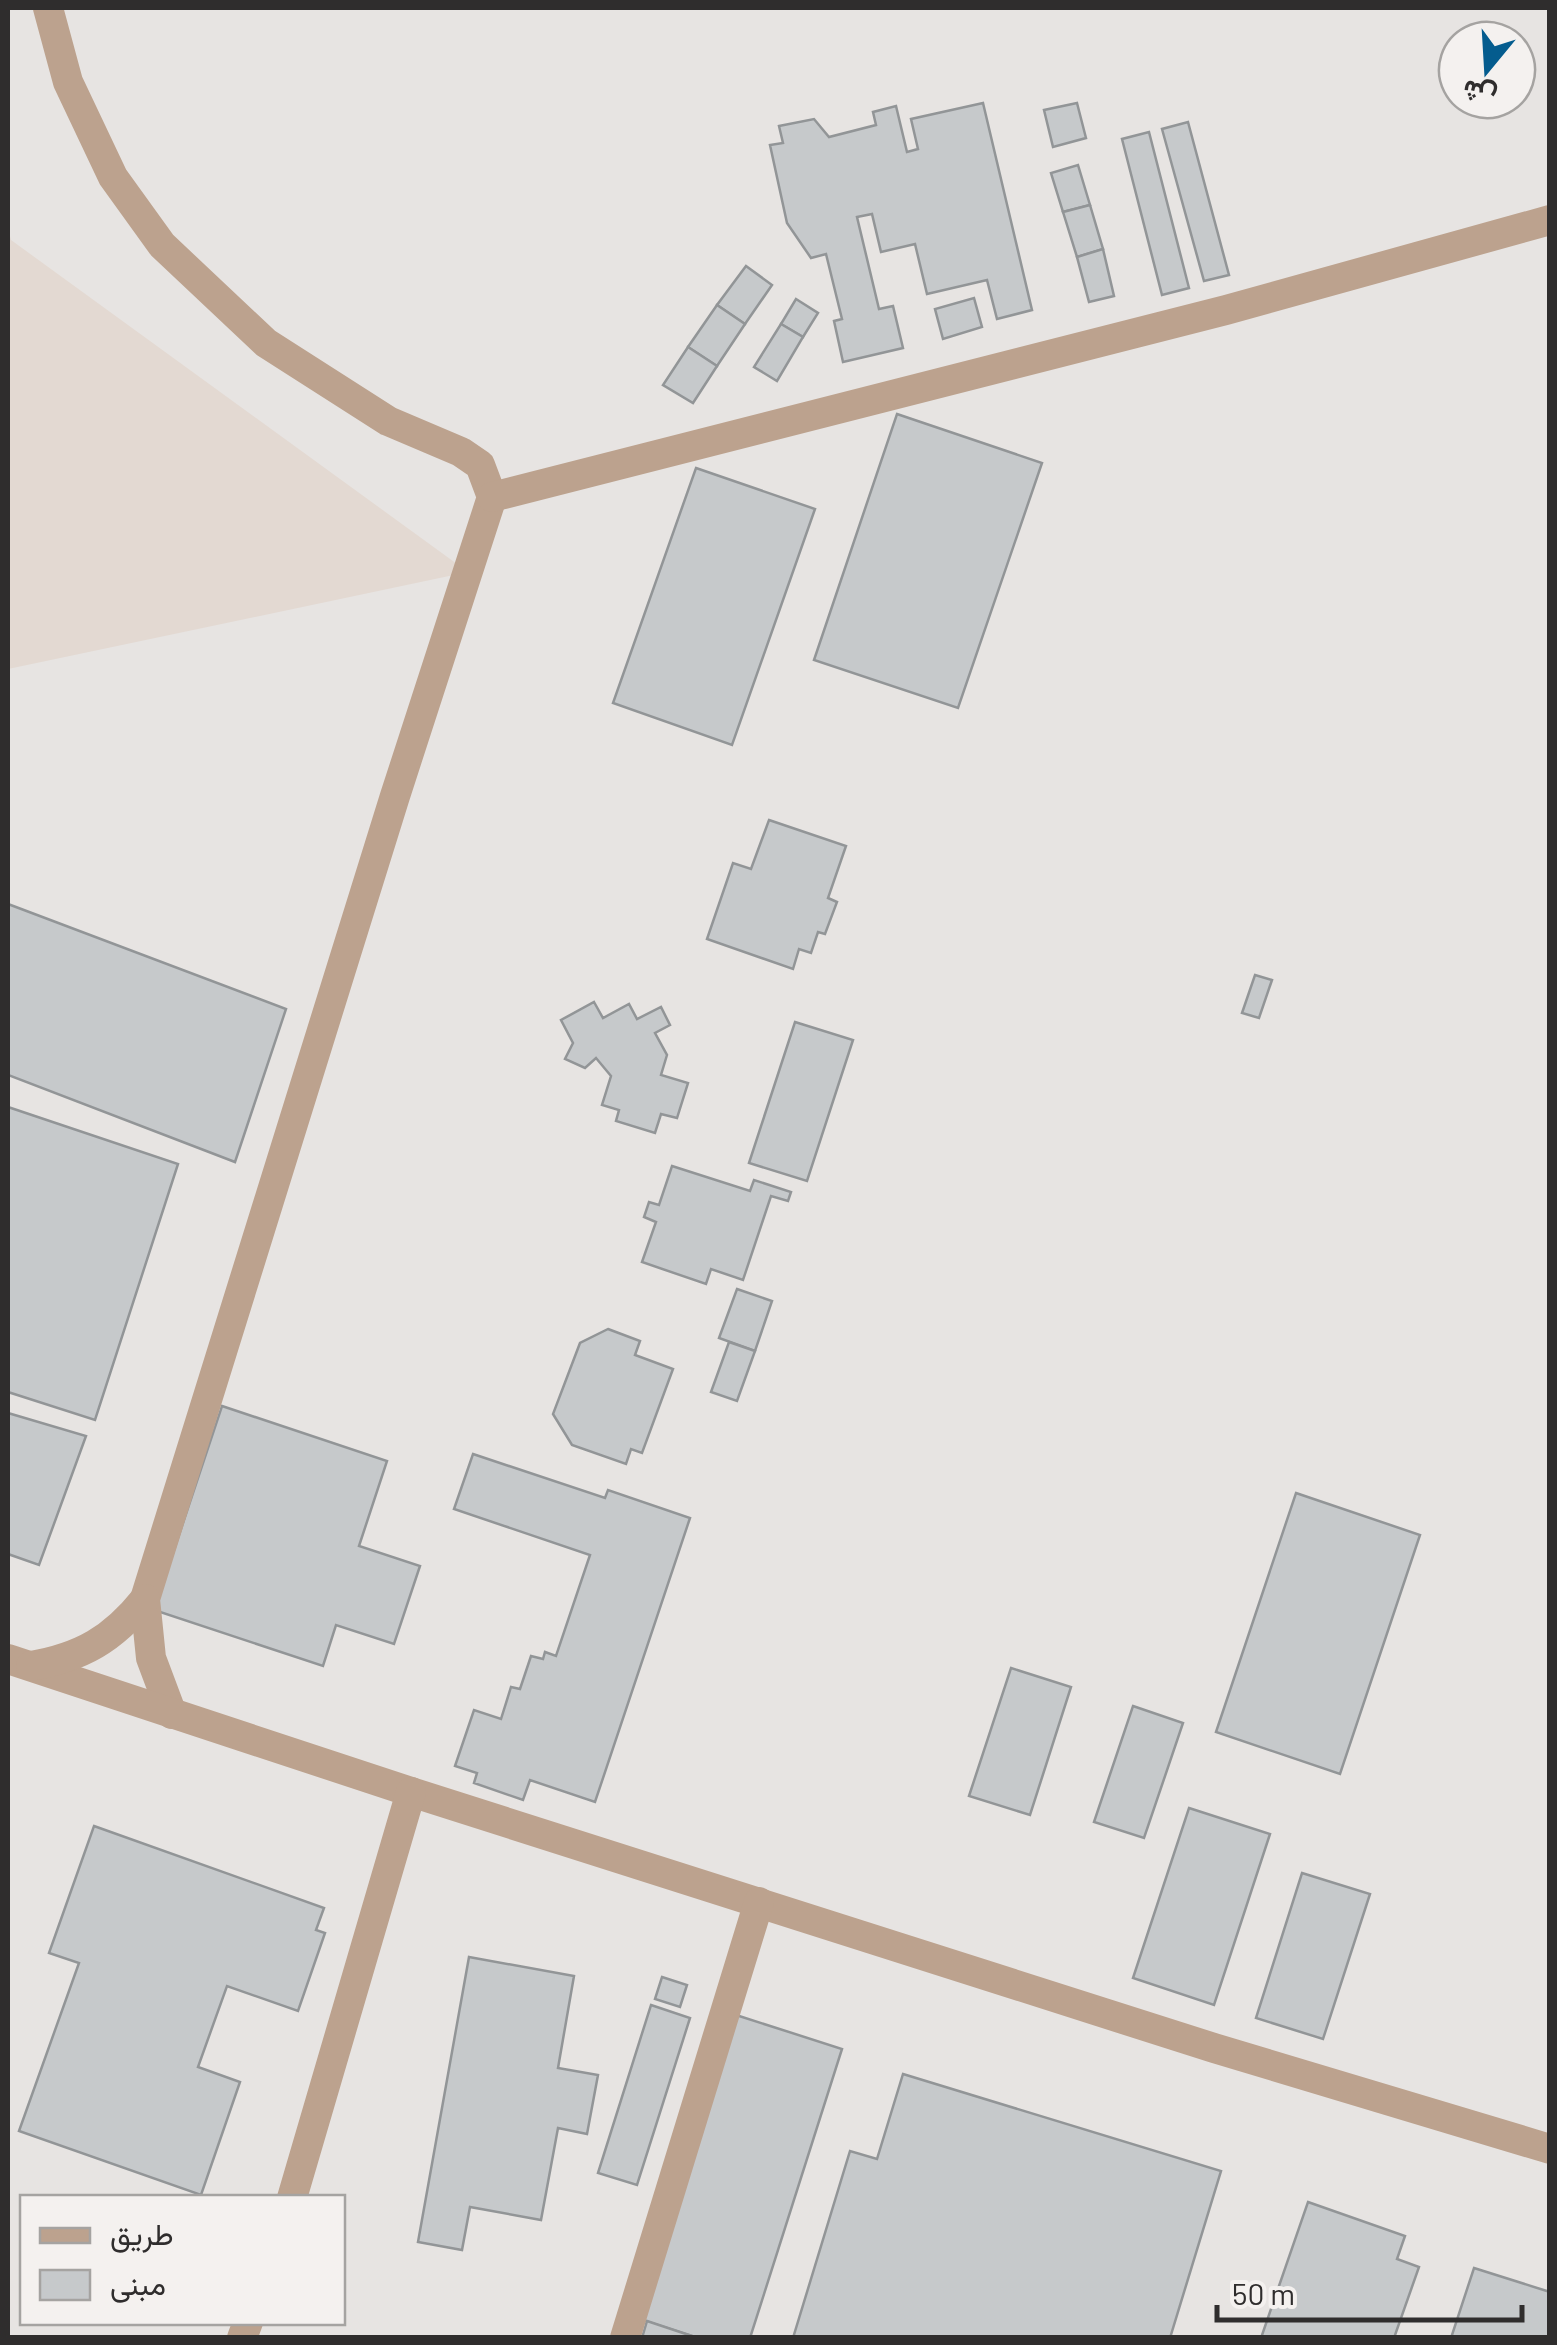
<svg xmlns="http://www.w3.org/2000/svg" width="1557" height="2345" font-family="Barlow,Vazirmatn,sans-serif">
	<rect width="100%" height="100%" fill="#e7e4e2"/>
	<!-- built -->
	<polygon fill="#e3d9d2" points="8,228 11,240 468,572 8,669"/>
	<!-- building -->
	<g fill="#c6c9cb" stroke="#929597" stroke-width="2.5">
		<polygon points="983,103 1032,310 997,319 987,280 927,294 915,244 881,252 872,214 857,217 879,309 893,306 903,348 843,362 834,321 842,319 826,254 811,258 787,223 770,145 783,143 779,126 814,119 829,137 876,125 873,112 896,106 907,152 918,149 911,119"/>
		<polygon points="1077,103 1086,138 1053,147 1044,110"/>
		<polygon points="1188,122 1229,275 1204,281 1162,129"/>
		<polygon points="1149,132 1189,288 1162,295 1122,139"/>
		<polygon points="1078,165 1090,205 1063,212 1051,173"/>
		<polygon points="1090,205 1103,249 1077,257 1063,212"/>
		<polygon points="1103,249 1114,296 1089,302 1077,257"/>
		<polygon points="746,266 772,285 745,324 717,305"/>
		<polygon points="974,298 982,327 943,339 935,309"/>
		<polygon points="796,299 818,313 803,337 781,324"/>
		<polygon points="717,305 745,324 717,366 688,347"/>
		<polygon points="781,324 803,337 777,381 754,367"/>
		<polygon points="688,347 717,366 693,403 663,385"/>
		<polygon points="897,414 1042,463 958,708 814,660"/>
		<polygon points="696,468 815,509 732,745 613,703"/>
		<polygon points="769,820 846,846 828,898 837,902 825,934 818,932 811,953 799,949 793,969 707,939 733,863 751,869"/>
		<polygon points="8,904 286,1009 235,1162 8,1075"/>
		<polygon points="1255,975 1272,980 1259,1018 1242,1013"/>
		<polygon points="594,1002 603,1018 629,1004 637,1019 661,1007 670,1025 655,1033 667,1055 661,1075 688,1083 677,1118 661,1114 655,1133 616,1121 619,1110 602,1105 611,1076 596,1058 585,1068 565,1059 573,1043 561,1020"/>
		<polygon points="795,1022 853,1040 807,1181 749,1163"/>
		<polygon points="8,1107 178,1164 95,1420 8,1392"/>
		<polygon points="672,1166 750,1191 754,1180 791,1192 788,1201 771,1196 743,1280 711,1269 706,1284 642,1262 656,1222 644,1217 649,1202 659,1205"/>
		<polygon points="737,1289 772,1301 755,1351 719,1338"/>
		<polygon points="608,1329 640,1341 635,1355 673,1369 642,1453 631,1449 626,1464 572,1445 553,1414 580,1343"/>
		<polygon points="729,1342 755,1351 737,1401 711,1392"/>
		<polygon points="222,1406 387,1461 359,1546 420,1566 394,1644 336,1625 323,1666 154,1610"/>
		<polygon points="8,1413 86,1436 39,1565 8,1554"/>
		<polygon points="473,1454 605,1498 608,1490 690,1518 595,1802 530,1780 523,1800 474,1783 477,1773 455,1766 474,1710 501,1719 511,1687 520,1689 531,1656 543,1659 545,1652 556,1656 590,1555 454,1509"/>
		<polygon points="1296,1493 1420,1535 1340,1774 1216,1732"/>
		<polygon points="1011,1668 1071,1687 1030,1815 969,1796"/>
		<polygon points="1133,1706 1183,1723 1144,1838 1094,1822"/>
		<polygon points="1189,1808 1270,1834 1214,2005 1133,1978"/>
		<polygon points="94,1826 324,1908 316,1930 325,1933 298,2011 227,1986 198,2067 240,2082 201,2195 19,2131 79,1963 49,1953"/>
		<polygon points="1302,1873 1370,1894 1323,2039 1256,2018"/>
		<polygon points="469,1957 574,1976 558,2068 598,2075 587,2134 558,2128 541,2220 470,2207 462,2250 418,2242"/>
		<polygon points="662,1977 687,1985 680,2007 655,1999"/>
		<polygon points="651,2005 690,2018 637,2185 598,2173"/>
		<polygon points="736,2015 842,2049 750,2338 698,2338 639,2319"/>
		<polygon points="903,2074 1221,2171 1170,2338 793,2338 850,2151 877,2159"/>
		<polygon points="1308,2202 1405,2236 1397,2259 1419,2267 1394,2338 1261,2338"/>
		<polygon points="1474,2268 1550,2292 1550,2338 1451,2338"/>
		<polygon points="647,2321 698,2338 642,2338"/>
	</g>
	<g fill="none" stroke-linecap="round" stroke-linejoin="round">
		<!-- minor -->
		<g stroke="#bca28e" stroke-width="30">
			<polyline points="48,8 68,82 113,177 162,245 266,343 388,421 461,452 480,465 492,497 395,796 145,1599 151,1658 172,1714"/>
			<polyline points="492,497 1226,310 1550,220"/>
			<polyline points="8,1659 411,1792 1214,2048 1550,2149"/>
			<path d="M31 1666C82 1657 113 1639 145 1599"/>
			<polyline points="292,2198 411,1792"/>
			<polyline points="242,2338 248,2322"/>
			<polyline points="625,2338 759,1902"/>
		</g>
	</g>
	<!-- border -->
	<rect width="1557" height="2345" fill="none" stroke="#2f2d2d" stroke-width="20"/>
	<!-- legend -->
	<rect x="20" y="2195" width="325" height="130" fill="#f4f1ef" stroke="#a5a3a1" stroke-width="2.5"/>
	<rect x="40" y="2228" width="50" height="15" fill="#bca28e" stroke="#a5a3a1" stroke-width="2.5"/>
	<text x="110" y="2245" font-size="30" fill="#2f2d2d">طريق</text>
	<rect x="40" y="2270" width="50" height="30" fill="#c6c9cb" stroke="#a5a3a1" stroke-width="2.5"/>
	<text x="110" y="2295" font-size="30" fill="#2f2d2d">مبنى</text>
	<!-- north arrow -->
	<g transform="translate(1487 70) rotate(198)"><circle r="48" fill="#f4f1ef" stroke="#a5a3a1" stroke-width="2.5"/>
	<path d="M0-8L18 38L0 25L-18 38Z" fill="#045c8e"/>
	<text y="-15" font-size="28" font-weight="bold" text-anchor="middle" fill="#2f2d2d">ش</text>
	</g>
	<!-- scale -->
	<path d="M1217 2305v15h305v-15" fill="none" stroke="#2f2d2d" stroke-width="5"/>
	<text x="1232" y="2305" font-size="30" fill="#2f2d2d" stroke="#f4f1ef" stroke-width="8" paint-order="stroke">50 m</text>
</svg>
